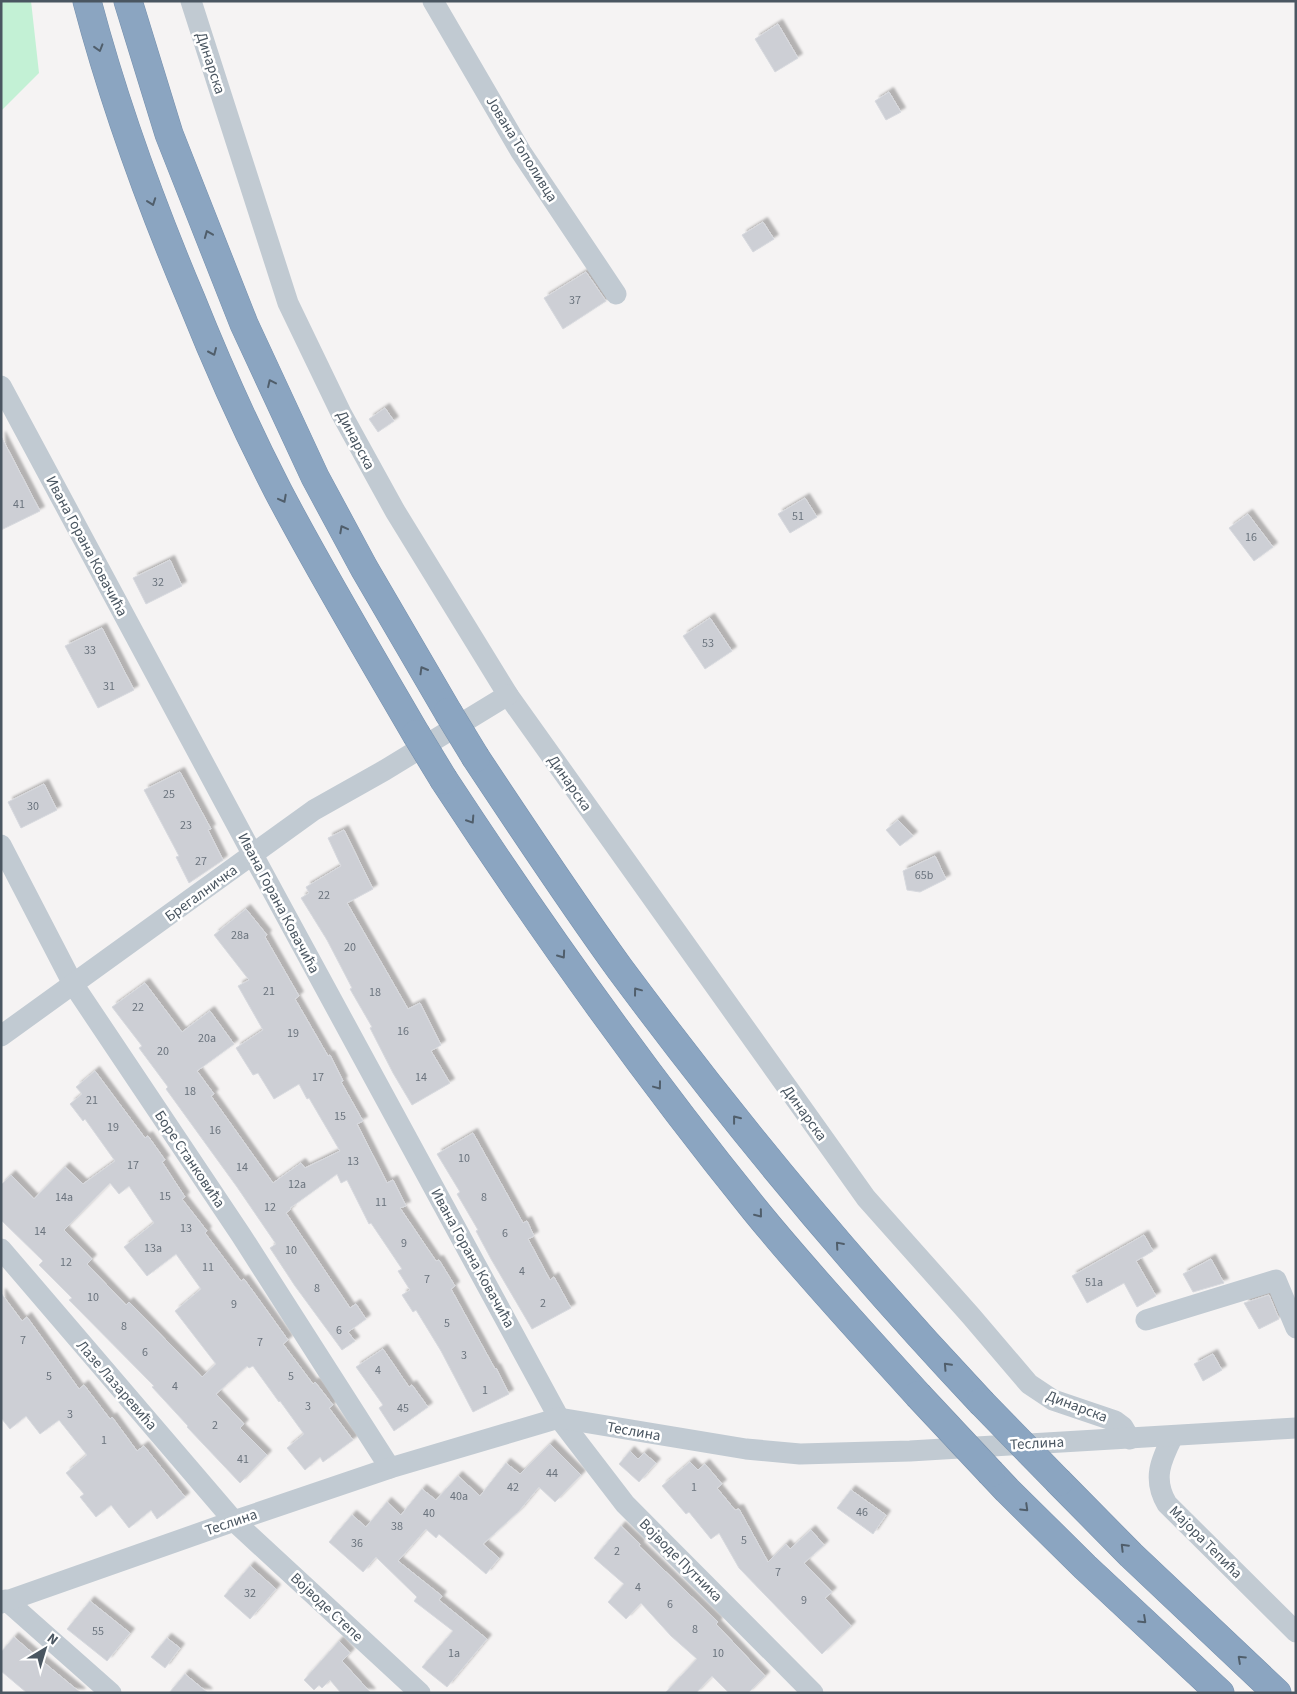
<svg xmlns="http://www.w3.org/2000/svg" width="1297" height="1694" font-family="'Source Sans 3',sans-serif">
	<defs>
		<filter id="shadow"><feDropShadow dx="4.5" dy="-4.5" stdDeviation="1" flood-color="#0004"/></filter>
	</defs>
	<rect width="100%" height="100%" fill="#f5f3f3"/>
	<!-- green -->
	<polygon fill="#c3f1d5" points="1,1 31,1 39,73 1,111"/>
	<!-- building -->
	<g fill="#cdcfd5" stroke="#d7d9de" fill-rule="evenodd" filter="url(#shadow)">
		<polygon points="778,24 798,58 775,72 755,39"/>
		<polygon points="889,92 901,112 886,120 875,101"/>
		<polygon points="763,222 774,239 753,252 742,235"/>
		<polygon points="586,272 606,301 563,329 544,298"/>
		<polygon points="385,408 394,421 378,432 369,419"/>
		<polygon points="1,436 40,511 1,530"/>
		<polygon points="805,498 817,517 790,533 778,514"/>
		<polygon points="1248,514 1273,547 1254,561 1229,528"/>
		<polygon points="170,560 182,586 146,604 133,578"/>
		<polygon points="710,618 732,651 705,669 683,636"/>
		<polygon points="102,628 134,690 98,708 65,646"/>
		<polygon points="180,772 211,829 208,830 223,860 189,883 176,857 179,856 144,790"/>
		<polygon points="44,784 57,810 21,828 8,802"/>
		<polygon points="898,820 913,836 900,846 886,830"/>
		<polygon points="344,830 373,889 347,903 408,1009 420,1003 441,1045 431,1051 450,1083 412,1105 393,1073 370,1028 372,1027 350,989 352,988 327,940 301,898 309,893 306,887 341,866 328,838"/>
		<polygon points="935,856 946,879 920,892 907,890 903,871"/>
		<polygon points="246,909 267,935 265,937 299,996 295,999 328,1056 330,1055 343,1081 341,1082 363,1121 357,1124 387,1183 393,1180 406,1206 400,1208 436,1261 439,1260 455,1286 451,1289 495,1369 496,1368 509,1394 473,1412 441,1351 416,1310 413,1312 402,1295 410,1290 398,1271 402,1269 371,1223 369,1224 347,1180 341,1183 337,1174 290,1208 291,1209 286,1213 350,1308 356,1304 366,1319 348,1332 355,1341 342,1350 295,1286 270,1248 276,1244 237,1187 166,1089 168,1087 139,1048 142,1046 112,1007 145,983 182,1032 210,1011 234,1044 197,1071 214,1094 211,1096 273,1183 301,1163 305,1168 340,1151 309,1098 307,1099 299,1084 274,1099 258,1073 253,1075 236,1048 263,1030 238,986 249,980 214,935"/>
		<path d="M95 1071 145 1138 148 1136 165 1160 162 1162 185 1197 182 1199 207 1231 205 1233 241 1281 244 1279 260 1301 288 1340 283 1344 313 1384 315 1382 333 1405 329 1408 353 1440 323 1462 320 1457 305 1470 287 1448 304 1434 280 1401 279 1402 253 1366 249 1368 247 1366 216 1394 244 1424 240 1428 267 1455 240 1483 187 1427 188 1426 152 1387 154 1386 69 1300 72 1298 39 1265 43 1261 1 1220V1185L11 1175 34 1199 65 1167 83 1184 115 1161 85 1119 83 1121 70 1104 82 1094 76 1087ZM110 1183 119 1194 129 1186 154 1223 124 1247 147 1276 176 1254 201 1289 175 1311 216 1364 202 1377 129 1302 126 1305 87 1264 92 1259 64 1230Z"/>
		<polygon points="473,1133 523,1223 527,1221 534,1236 528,1239 550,1280 554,1277 571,1308 532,1329 491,1259 476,1231 478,1230 457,1194 460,1192 437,1154"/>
		<polygon points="1144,1235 1153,1251 1136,1261 1156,1296 1137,1307 1124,1283 1087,1303 1072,1276"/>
		<polygon points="1211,1259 1224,1283 1193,1292 1183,1274"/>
		<polygon points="1,1293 22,1321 27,1317 79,1389 84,1385 110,1419 112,1417 137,1451 144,1446 185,1497 157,1519 151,1510 129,1528 111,1505 96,1517 80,1497 84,1494 66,1473 87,1455 59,1420 40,1434 26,1416 10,1429 1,1418"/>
		<polygon points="1269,1295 1279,1319 1259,1329 1244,1303"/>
		<polygon points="383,1349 409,1387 412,1385 428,1407 394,1431 379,1408 383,1405 356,1367"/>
		<polygon points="1213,1354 1222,1370 1203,1381 1194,1364"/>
		<polygon points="550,1444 581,1475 555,1502 539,1487 519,1511 483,1544 499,1558 486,1574 439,1534 436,1538 426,1529 398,1561 442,1596 439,1600 487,1639 447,1687 422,1667 453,1631 414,1601 417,1597 376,1557 363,1572 329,1542 352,1515 366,1527 387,1502 401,1515 422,1489 436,1500 458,1476 480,1496 506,1463 520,1474"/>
		<polygon points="630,1451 638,1459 644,1453 656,1463 639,1482 619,1464"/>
		<polygon points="690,1462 698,1470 705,1464 722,1484 717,1488 735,1510 739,1509 768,1562 786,1544 790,1549 811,1530 824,1545 804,1563 832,1592 825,1598 851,1626 822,1654 739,1568 719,1533 711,1539 689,1512 686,1514 662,1486"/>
		<polygon points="851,1490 886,1515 873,1534 837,1508"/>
		<polygon points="621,1526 640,1544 639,1546 718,1622 716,1624 765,1676 748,1693 729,1693 712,1676 696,1693 665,1693 697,1659 671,1636 641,1603 626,1619 608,1602 624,1584 594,1558"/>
		<polygon points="250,1566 276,1589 250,1619 224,1596"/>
		<polygon points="90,1601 130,1633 107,1661 67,1629"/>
		<polygon points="14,1637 36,1656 81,1693 27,1693 1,1671 1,1652"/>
		<polygon points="167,1638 180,1648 165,1668 151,1657"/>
		<polygon points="339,1641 350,1653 342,1661 371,1693 341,1693 330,1680 322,1688 319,1685 314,1690 304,1680"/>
		<polygon points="185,1674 208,1693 169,1693"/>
	</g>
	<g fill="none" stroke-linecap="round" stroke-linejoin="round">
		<defs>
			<g id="highway">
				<path d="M87 1C114 103 150 202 191 299 217 364 246 429 278 491 321 573 369 653 416 734"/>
				<polyline points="128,1 169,134 244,324 315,477 364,568 448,712"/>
				<path d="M476 758C523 829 570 900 620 969 732 1120 852 1265 981 1402"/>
				<path d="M444 780C541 928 644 1073 755 1210 807 1274 863 1334 918 1395"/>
				<polyline points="991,1473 1007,1490 1085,1567 1220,1693"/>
				<polyline points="1059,1482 1131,1555 1277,1693"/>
			</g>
		</defs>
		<!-- highway casing -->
		<use href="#highway" stroke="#7690ad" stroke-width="29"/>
		<!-- street -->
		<g stroke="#c1cad2" stroke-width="21">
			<polyline points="191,1 288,303 341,413 395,511 508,695 866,1198 971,1316 1029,1384 1053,1400 1115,1421 1123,1427 1130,1439"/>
			<polyline points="433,1 521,152 616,294"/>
			<polyline points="1,386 253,855 559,1418 625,1504 813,1693"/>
			<polyline points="1,845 73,984 241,1235 390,1468"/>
			<polyline points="1,1036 314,810 385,770 508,695"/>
			<polyline points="1,1249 234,1521 420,1693"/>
			<polyline points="1146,1320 1276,1280 1296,1328"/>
			<path d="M1173 1436C1161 1460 1152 1479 1167 1504L1296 1632"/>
			<polyline points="6,1600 111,1693"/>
			<polyline points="1,1603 234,1521 390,1468 559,1418 746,1449 800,1454 910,1451 1296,1428"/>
		</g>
		<!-- highway -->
		<use href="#highway" stroke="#8ba5c1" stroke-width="28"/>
		<defs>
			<g id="highway-bridge">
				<polyline points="448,712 476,758"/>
				<polyline points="416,734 444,780"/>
				<polyline points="918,1395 991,1473"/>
				<polyline points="981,1402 1059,1482"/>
			</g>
		</defs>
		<!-- highway-bridge casing -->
		<use href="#highway-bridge" stroke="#7690ad" stroke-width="29" stroke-linecap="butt"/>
		<!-- highway-bridge -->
		<use href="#highway-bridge" stroke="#8ba5c1" stroke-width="28"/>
	</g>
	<!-- one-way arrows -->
	<defs><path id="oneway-chevron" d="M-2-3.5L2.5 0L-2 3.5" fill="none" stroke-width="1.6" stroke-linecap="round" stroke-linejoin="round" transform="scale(1.25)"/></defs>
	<g stroke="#505e6b">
		<use href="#oneway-chevron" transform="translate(99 48) rotate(73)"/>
		<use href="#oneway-chevron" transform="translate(152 202) rotate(70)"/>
		<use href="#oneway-chevron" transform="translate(208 234) rotate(-112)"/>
		<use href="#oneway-chevron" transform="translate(213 352) rotate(66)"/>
		<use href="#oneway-chevron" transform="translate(271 383) rotate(-115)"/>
		<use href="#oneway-chevron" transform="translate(283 499) rotate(62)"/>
		<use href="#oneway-chevron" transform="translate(343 529) rotate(-118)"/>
		<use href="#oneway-chevron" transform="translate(423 670) rotate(-120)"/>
		<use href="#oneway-chevron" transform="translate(471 820) rotate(57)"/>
		<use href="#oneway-chevron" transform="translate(562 955) rotate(55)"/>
		<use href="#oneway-chevron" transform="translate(637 991) rotate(-127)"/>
		<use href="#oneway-chevron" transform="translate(658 1086) rotate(53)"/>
		<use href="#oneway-chevron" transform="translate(736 1119) rotate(-128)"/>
		<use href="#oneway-chevron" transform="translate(759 1214) rotate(51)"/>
		<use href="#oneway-chevron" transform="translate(839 1245) rotate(-131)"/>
		<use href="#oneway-chevron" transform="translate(947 1366) rotate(-133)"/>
		<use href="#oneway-chevron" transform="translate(1025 1508) rotate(44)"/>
		<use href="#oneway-chevron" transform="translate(1124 1547) rotate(-135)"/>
		<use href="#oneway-chevron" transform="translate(1143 1620) rotate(43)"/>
		<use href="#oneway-chevron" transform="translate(1241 1659) rotate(-137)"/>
	</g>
	<g text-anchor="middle" stroke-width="5" stroke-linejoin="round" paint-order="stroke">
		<!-- number labels -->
		<g font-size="12" fill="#6b747e">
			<text x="575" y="304">37</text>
			<text x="19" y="508">41</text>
			<text x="798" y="520">51</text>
			<text x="1251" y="541">16</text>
			<text x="158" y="586">32</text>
			<text x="708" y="647">53</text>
			<text x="90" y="654">33</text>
			<text x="109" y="690">31</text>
			<text x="169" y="798">25</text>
			<text x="33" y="810">30</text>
			<text x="186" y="829">23</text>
			<text x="201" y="865">27</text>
			<text x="924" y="879">65b</text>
			<text x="324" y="899">22</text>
			<text x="240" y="939">28a</text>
			<text x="350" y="951">20</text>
			<text x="269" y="995">21</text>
			<text x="375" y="996">18</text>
			<text x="138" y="1011">22</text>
			<text x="403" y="1035">16</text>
			<text x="293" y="1037">19</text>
			<text x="207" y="1042">20a</text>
			<text x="163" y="1055">20</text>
			<text x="318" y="1081">17</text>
			<text x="421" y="1081">14</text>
			<text x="190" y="1095">18</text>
			<text x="92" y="1104">21</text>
			<text x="340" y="1120">15</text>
			<text x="113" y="1131">19</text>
			<text x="215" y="1134">16</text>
			<text x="464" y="1162">10</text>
			<text x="353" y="1165">13</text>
			<text x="133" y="1169">17</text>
			<text x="242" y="1171">14</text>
			<text x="297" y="1188">12a</text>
			<text x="165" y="1200">15</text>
			<text x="64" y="1201">14a</text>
			<text x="484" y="1201">8</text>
			<text x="381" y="1206">11</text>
			<text x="270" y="1211">12</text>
			<text x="186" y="1232">13</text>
			<text x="40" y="1235">14</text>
			<text x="505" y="1237">6</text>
			<text x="404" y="1247">9</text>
			<text x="153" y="1252">13a</text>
			<text x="291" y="1254">10</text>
			<text x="66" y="1266">12</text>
			<text x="208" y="1271">11</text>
			<text x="522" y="1275">4</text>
			<text x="427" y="1283">7</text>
			<text x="1094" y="1286">51a</text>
			<text x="317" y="1292">8</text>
			<text x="93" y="1301">10</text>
			<text x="543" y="1307">2</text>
			<text x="234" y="1308">9</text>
			<text x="447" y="1327">5</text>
			<text x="124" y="1330">8</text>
			<text x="339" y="1334">6</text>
			<text x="23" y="1344">7</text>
			<text x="260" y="1346">7</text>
			<text x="145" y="1356">6</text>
			<text x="464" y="1359">3</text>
			<text x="378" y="1374">4</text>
			<text x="49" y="1380">5</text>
			<text x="291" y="1380">5</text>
			<text x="175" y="1390">4</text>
			<text x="485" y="1394">1</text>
			<text x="308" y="1410">3</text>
			<text x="403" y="1412">45</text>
			<text x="70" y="1418">3</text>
			<text x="215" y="1429">2</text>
			<text x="104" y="1444">1</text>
			<text x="243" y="1463">41</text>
			<text x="552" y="1477">44</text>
			<text x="513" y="1491">42</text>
			<text x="694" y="1491">1</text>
			<text x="459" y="1500">40a</text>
			<text x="862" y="1516">46</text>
			<text x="429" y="1517">40</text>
			<text x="397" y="1530">38</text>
			<text x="744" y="1544">5</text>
			<text x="357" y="1547">36</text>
			<text x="617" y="1555">2</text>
			<text x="778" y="1576">7</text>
			<text x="638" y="1591">4</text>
			<text x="250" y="1597">32</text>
			<text x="804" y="1604">9</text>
			<text x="670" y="1608">6</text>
			<text x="695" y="1633">8</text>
			<text x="98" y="1635">55</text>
			<text x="454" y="1657">1a</text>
			<text x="718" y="1657">10</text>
		</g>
		<!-- street labels -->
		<g font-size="15" fill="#4a5661" stroke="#fff">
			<text transform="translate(211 63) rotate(72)" y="5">Динарска</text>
			<text transform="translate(522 149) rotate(58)" y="5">Јована Тополивца</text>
			<text transform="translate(356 440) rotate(62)" y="5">Динарска</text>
			<text transform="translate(87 546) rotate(62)" y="5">Ивана Горана Ковачића</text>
			<text transform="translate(570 783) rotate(55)" y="5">Динарска</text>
			<text transform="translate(201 893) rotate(-36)" y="5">Брегалничка</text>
			<text transform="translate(279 903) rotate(62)" y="5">Ивана Горана Ковачића</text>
			<text transform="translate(805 1113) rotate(54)" y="5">Динарска</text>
			<text transform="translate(190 1159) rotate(56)" y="5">Боре Станковића</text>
			<text transform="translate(473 1258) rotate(61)" y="5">Ивана Горана Ковачића</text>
			<text transform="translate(117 1385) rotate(49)" y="5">Лазе Лазаревића</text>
			<text transform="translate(1077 1406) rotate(21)" y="5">Динарска</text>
			<text transform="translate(634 1431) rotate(10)" y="5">Теслина</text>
			<text transform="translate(1037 1443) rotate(-3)" y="5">Теслина</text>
			<text transform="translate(231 1522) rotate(-19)" y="5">Теслина</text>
			<text transform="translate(1206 1542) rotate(45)" y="5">Мајора Тепића</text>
			<text transform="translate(681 1560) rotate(45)" y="5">Војводе Путника</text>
			<text transform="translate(327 1607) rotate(43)" y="5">Војводе Степе</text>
		</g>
	</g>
	<!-- border -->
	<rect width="1297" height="1694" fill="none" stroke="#4a5661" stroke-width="5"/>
	<!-- north arrow -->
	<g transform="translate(45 1649) rotate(38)" stroke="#ffffff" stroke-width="4" paint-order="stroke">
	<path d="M0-4L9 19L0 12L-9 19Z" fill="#4a5661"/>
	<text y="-8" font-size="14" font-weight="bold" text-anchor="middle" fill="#4a5661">N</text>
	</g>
</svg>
